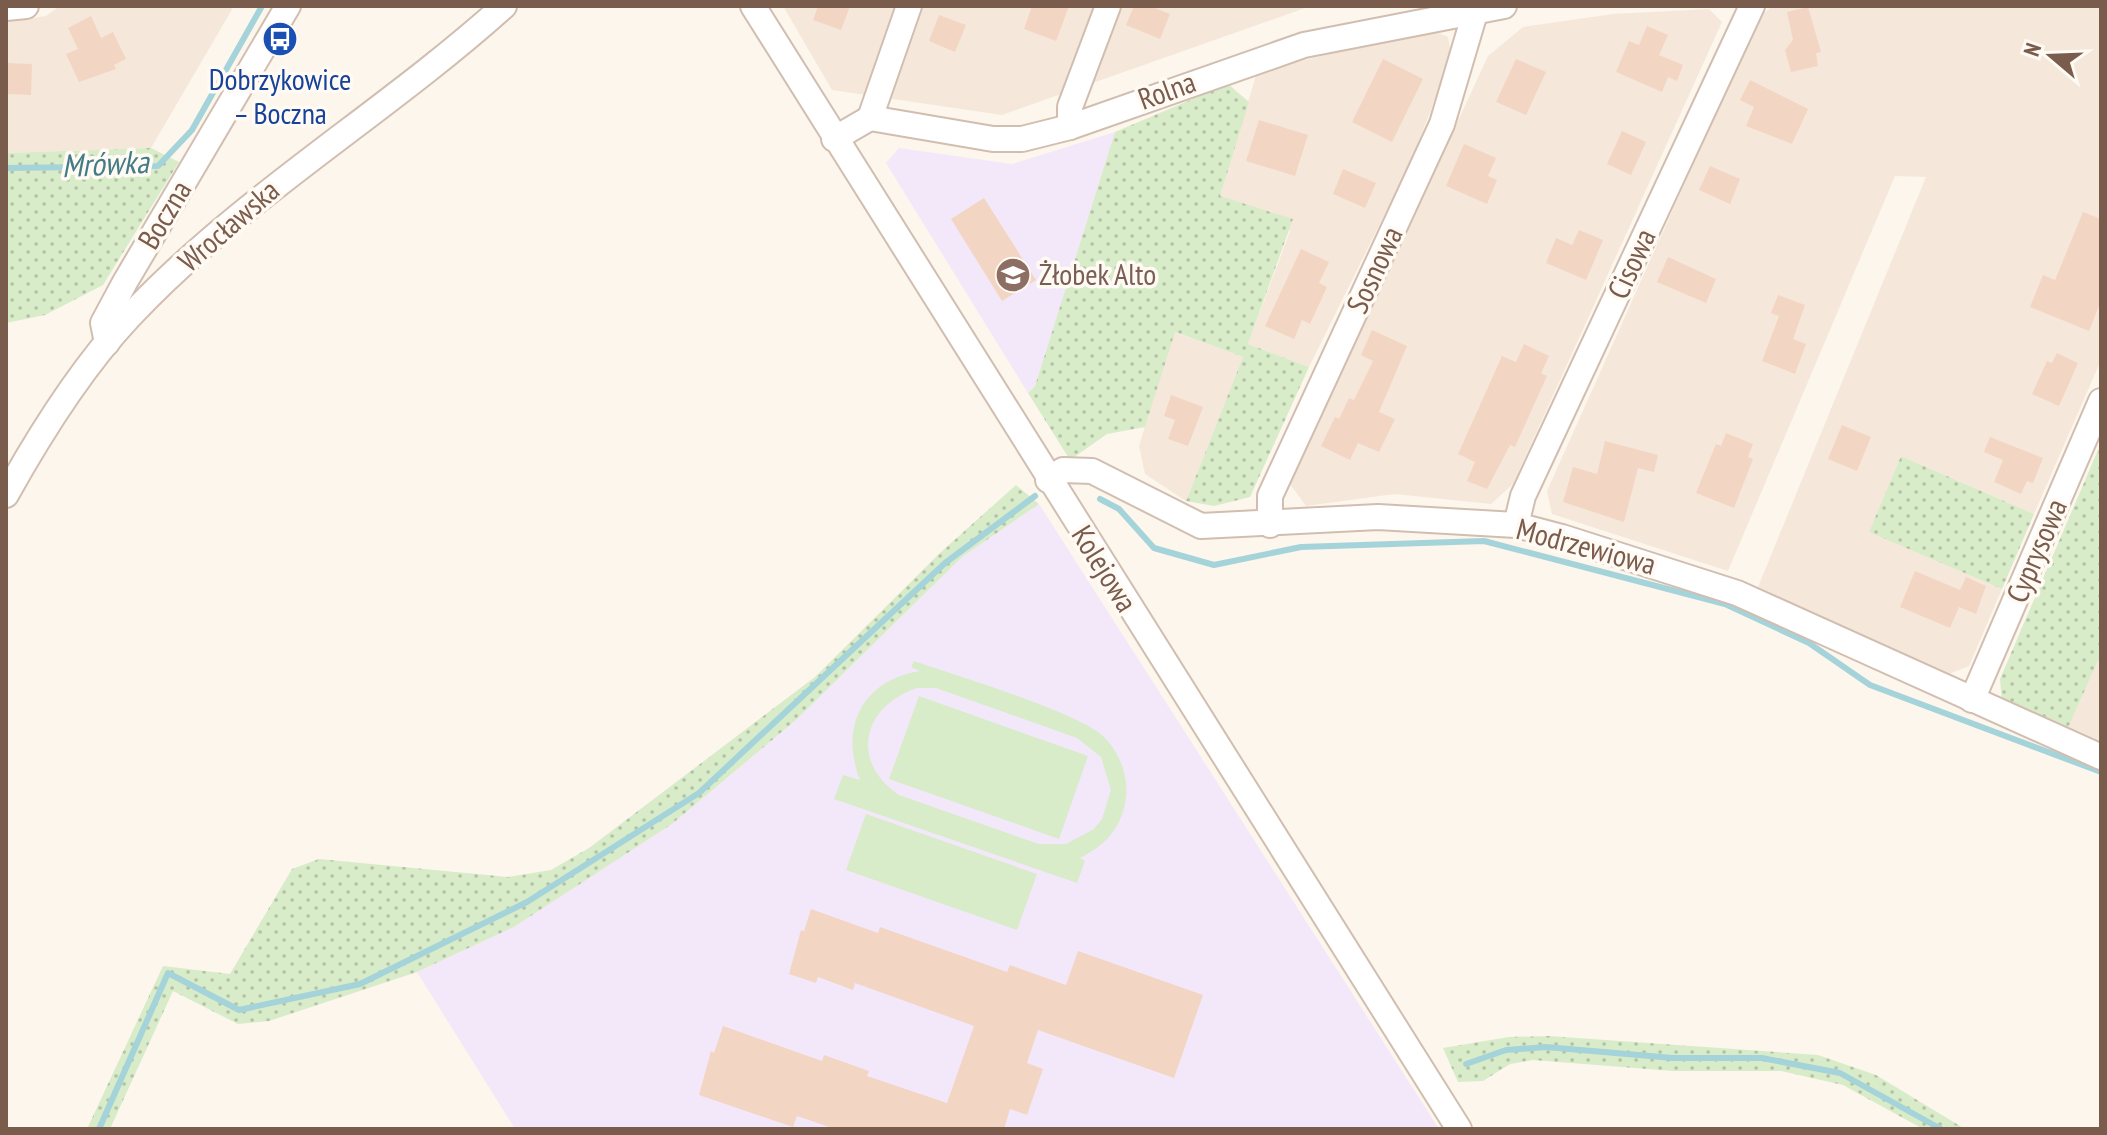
<svg xmlns="http://www.w3.org/2000/svg" width="2107" height="1135" font-family="'PT Sans Narrow',sans-serif">
	<defs>
		<pattern id="grass-dots" width="8" height="8" patternUnits="userSpaceOnUse" patternTransform="scale(2)"><rect width="8" height="8" fill="#d8ecc9"/><path d="M2 2h.1M6 6h.1" fill="none" stroke="#b4c2a5" stroke-width="1.8" stroke-linecap="round"/></pattern>
	</defs>
	<rect width="100%" height="100%" fill="#fdf6ec"/>
	<!-- residential -->
	<g fill="#f5e8da">
		<polygon points="60,6 234,6 151,148 6,153 6,22 46,16"/>
		<polygon points="783,6 1311,6 1002,115 832,90"/>
		<polygon points="1773,6 2101,6 2101,360 2034,514 1901,456 1870,531 2002,589 1969,666 1949,674 1869,643 1758,587 1926,177 1895,176 1728,571 1552,514 1547,491 1759,17"/>
		<polygon points="1709,9 1722,22 1513,484 1491,504 1395,494 1306,506 1290,484 1488,56 1523,27 1613,14"/>
		<polygon points="1438,33 1448,37 1451,53 1446,72 1410,163 1309,367 1248,344 1290,231 1220,196 1257,72 1405,35"/>
		<polygon points="1174,332 1243,357 1186,501 1145,474 1139,446"/>
		<polygon points="2101,654 2101,743 2067,730"/>
	</g>
	<!-- education -->
	<g fill="#f3e8fa">
		<polygon points="1115,132 1035,386 1028,393 886,163 899,148 1012,164"/>
		<polygon points="1039,504 1439,1129 515,1129 417,972 514,927 672,824 796,720 962,557"/>
	</g>
	<!-- grass -->
	<g fill="url(#grass-dots)">
		<polygon points="1228,84 1249,102 1220,196 1293,219 1248,344 1309,367 1250,497 1214,506 1186,501 1243,357 1175,332 1145,427 1107,434 1070,460 1028,393 1035,386 1115,132"/>
		<polygon points="151,148 179,162 103,285 45,315 6,323 6,153"/>
		<polygon points="2101,443 2101,654 2067,730 2002,702 2000,679"/>
		<polygon points="1901,456 2034,514 2002,589 1869,532"/>
		<polygon points="1016,485 1039,504 962,557 796,720 672,824 514,927 417,972 269,1021 238,1024 173,991 110,1129 87,1129 163,966 230,974 292,869 319,859 508,877 551,870 589,848 815,677 941,552"/>
		<polygon points="1549,1036 1818,1055 1876,1075 1965,1129 1923,1129 1843,1085 1781,1071 1673,1071 1533,1060 1510,1064 1483,1081 1458,1082 1443,1048 1509,1037"/>
	</g>
	<!-- park -->
	<g fill="#d8ecc9" fill-rule="evenodd">
		<path d="M914 661C954 675 1078 712 1103 736 1121 753 1130 780 1125 804 1119 831 1104 846 1080 858L1085 861 1077 883 834 799 843 775 860 780C839 726 863 680 920 671L911 667ZM917 688H936L1077 738 1101 757 1111 790 1102 819 1094 829 1066 844H1039L899 795C849 761 863 706 917 688Z"/>
		<polygon points="919,696 1088,756 1059,839 889,779"/>
		<polygon points="866,814 1037,874 1017,930 846,870"/>
	</g>
	<g fill="none" stroke-linecap="round" stroke-linejoin="round">
		<!-- stream -->
		<g stroke="#a5d3da" stroke-width="6">
			<polyline points="6,168 158,166 192,130 262,6"/>
			<polyline points="1100,499 1119,509 1154,548 1214,565 1301,547 1484,541 1725,604 1809,643 1870,685 2101,772"/>
			<polyline points="1466,1064 1506,1050 1546,1047 1673,1058 1762,1058 1840,1073 1941,1129"/>
			<polyline points="99,1129 168,973 239,1010 360,984 527,902 699,793 945,563 1035,496"/>
		</g>
	</g>
	<!-- building -->
	<g fill="#f3d5c3">
		<polygon points="818,6 850,6 841,30 813,20"/>
		<polygon points="1032,6 1069,6 1056,41 1024,29"/>
		<polygon points="1134,6 1150,6 1170,14 1160,39 1126,25"/>
		<polygon points="1808,7 1821,52 1816,53 1818,66 1791,72 1785,50 1793,40 1787,12"/>
		<polygon points="939,15 966,25 955,52 929,41"/>
		<polygon points="91,16 101,38 113,32 126,59 114,65 116,69 79,82 66,54 78,49 68,28"/>
		<polygon points="1647,26 1668,35 1659,55 1683,65 1677,81 1668,77 1662,92 1616,72 1629,41 1639,45"/>
		<polygon points="1383,59 1423,79 1392,142 1352,122"/>
		<polygon points="1516,59 1546,72 1526,115 1496,102"/>
		<polygon points="6,63 32,64 31,95 6,94"/>
		<polygon points="1750,80 1808,109 1792,144 1746,126 1754,107 1740,100"/>
		<polygon points="1259,120 1308,135 1295,176 1246,161"/>
		<polygon points="1622,131 1646,142 1631,175 1607,164"/>
		<polygon points="1464,144 1496,158 1488,176 1497,180 1487,204 1446,186"/>
		<polygon points="1710,166 1740,179 1730,204 1699,190"/>
		<polygon points="1343,169 1376,183 1365,208 1333,194"/>
		<polygon points="984,198 1036,280 1002,301 951,219"/>
		<polygon points="2083,212 2101,219 2101,301 2089,331 2030,307 2043,275 2055,280"/>
		<polygon points="1579,230 1603,240 1586,280 1546,263 1556,238 1572,245"/>
		<polygon points="1301,249 1329,262 1319,283 1327,287 1310,324 1302,320 1294,339 1265,326"/>
		<polygon points="1668,257 1716,279 1706,303 1657,282"/>
		<polygon points="1778,295 1805,305 1793,339 1806,344 1795,374 1762,361 1779,316 1771,313"/>
		<polygon points="1372,330 1407,346 1379,412 1395,419 1379,452 1358,443 1350,460 1321,446 1335,417 1339,419 1349,398 1354,400 1373,361 1361,355"/>
		<polygon points="1524,344 1549,356 1541,373 1547,376 1515,447 1510,445 1487,489 1467,481 1475,462 1458,454 1502,356 1516,362"/>
		<polygon points="2057,353 2078,363 2059,406 2032,394 2047,361 2052,363"/>
		<polygon points="1171,395 1203,407 1188,446 1168,439 1175,420 1164,416"/>
		<polygon points="1842,425 1871,437 1857,471 1828,459"/>
		<polygon points="1726,433 1753,444 1748,457 1753,459 1734,508 1696,493 1716,444 1721,446"/>
		<polygon points="1990,437 2043,458 2033,483 2027,481 2021,494 1994,482 2003,460 1984,452"/>
		<polygon points="1605,441 1658,455 1654,472 1638,468 1624,522 1563,502 1573,467 1597,474"/>
		<polygon points="1915,571 1960,590 1966,577 1986,586 1976,614 1959,607 1950,628 1900,607"/>
		<polygon points="811,909 878,933 880,927 1007,972 1010,965 1066,985 1078,951 1203,995 1174,1078 1038,1030 1027,1063 1043,1069 1027,1115 1010,1109 1004,1129 835,1129 797,1116 793,1127 699,1095 711,1051 714,1053 723,1026 822,1061 824,1055 869,1071 867,1076 947,1103 974,1026 855,983 853,990 818,977 816,983 789,974 801,930 804,931"/>
	</g>
	<g fill="none" stroke-linecap="round" stroke-linejoin="round">
		<defs>
			<g id="minor">
				<polyline points="753,6 1459,1129"/>
				<polyline points="6,8 26,6"/>
				<polyline points="870,118 909,6"/>
				<polyline points="1070,127 1070,107 1108,6"/>
				<polyline points="834,139 870,118 993,139 1022,139 1070,127 1304,45 1504,6"/>
				<polyline points="107,343 103,323 125,282 288,6"/>
				<polyline points="1048,480 1063,470 1092,471 1201,526 1378,517 1516,525 1562,537 1737,593 2101,757"/>
				<path d="M6 495C41 432 81 368 130 316 242 197 384 114 504 6"/>
				<polyline points="1270,525 1270,496 1442,124 1477,6"/>
				<polyline points="1516,525 1523,496 1752,6"/>
				<polyline points="1972,700 2101,401"/>
			</g>
		</defs>
		<!-- minor casing -->
		<use href="#minor" stroke="#d1beb0" stroke-width="28"/>
		<!-- minor -->
		<use href="#minor" stroke="#fff" stroke-width="24"/>
	</g>
	<!-- icons -->
	<defs>
		<symbol id="bus-disc" viewBox="-11 -11 22 22"><circle r="9.5" fill="#1a4fb4" stroke="#fffaf3"/><path d="M-5-6H5V4H4V6H2V4H-2V6H-4V4H-5ZM-3.5-4V0h7V-4ZM-3.5 1.2v1.5H-2V1.2ZM2 1.2v1.5H3.5V1.2Z" fill="#fff"/></symbol>
		<symbol id="school-disc" viewBox="-11 -11 22 22"><circle r="9.5" fill="#8d6e63" stroke="#fffaf3"/><path d="M0-5L7-2L0 1L-7-2ZM-4 1L0 2.5L4 1V4Q0 6-4 4Z" fill="#fff"/></symbol>
	</defs>
	<g fill-rule="evenodd">
		<use href="#bus-disc" x="260" y="19" width="40" height="40"/>
		<use href="#school-disc" x="993" y="255" width="40" height="40"/>
	</g>
	<g text-anchor="middle" stroke-width="7" stroke-linejoin="round" paint-order="stroke">
		<!-- transit labels -->
		<g font-size="30" fill="#164399" stroke="#fffaf3">
			<text x="280" y="90">Dobrzykowice<tspan x="280" dy="34">– Boczna</tspan></text>
		</g>
		<!-- street labels -->
		<g font-size="30" fill="#7a5c4d" stroke="#fffaf3">
			<text transform="translate(1167 91) rotate(-20)" y="10">Rolna</text>
			<text transform="translate(165 215) rotate(-59)" y="10">Boczna</text>
			<text transform="translate(229 226) rotate(-41)" y="10">Wrocławska</text>
			<text transform="translate(1632 264) rotate(-65)" y="10">Cisowa</text>
			<text transform="translate(1375 270) rotate(-65)" y="10">Sosnowa</text>
			<text transform="translate(1586 547) rotate(15)" y="10">Modrzewiowa</text>
			<text transform="translate(2037 551) rotate(-67)" y="10">Cyprysowa</text>
			<text transform="translate(1104 569) rotate(58)" y="10">Kolejowa</text>
		</g>
		<!-- education labels -->
		<g font-size="30" fill="#785e54" stroke="#fffaf3" text-anchor="start">
			<text x="1039" y="285">Żłobek Alto</text>
		</g>
		<!-- water labels -->
		<g font-size="32" font-style="italic" fill="#437c86" stroke="#fffaf3">
			<text transform="translate(105 164) rotate(-3)" y="11">Mrówka</text>
		</g>
	</g>
	<!-- border -->
	<rect width="2107" height="1135" fill="none" stroke="#7a5c4d" stroke-width="16"/>
	<!-- north arrow -->
	<g transform="translate(2051 56) rotate(289)" stroke="#fffaf3" stroke-width="6" paint-order="stroke">
	<path d="M0-6L14 30L0 20L-14 30Z" fill="#7a5c4d"/>
	<text y="-12" font-size="22" font-weight="bold" text-anchor="middle" fill="#7a5c4d">N</text>
	</g>
</svg>
